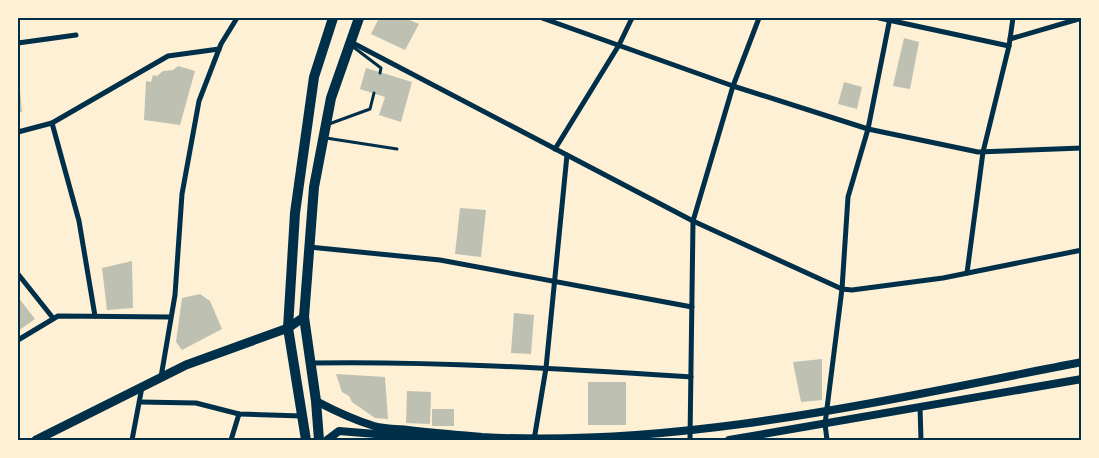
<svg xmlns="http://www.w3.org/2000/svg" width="1099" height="458" font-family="Jost,sans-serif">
	<rect width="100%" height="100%" fill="#fdf0d5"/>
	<!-- building -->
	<g fill="#bec0b2">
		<polygon points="379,18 405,18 419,24 405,50 371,34"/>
		<polygon points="904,38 919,42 910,89 893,86"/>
		<polygon points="178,66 195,71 180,125 144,120 146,81 151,82 153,75 157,76 163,71 173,70"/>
		<polygon points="366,68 412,82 401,122 379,115 385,97 360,89"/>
		<polygon points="19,80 22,112 18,113 18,81"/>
		<polygon points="844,82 862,87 857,109 838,104"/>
		<polygon points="460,208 486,210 481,257 455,254"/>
		<polygon points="132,261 133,308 107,310 102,268"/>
		<polygon points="200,294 210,301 222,329 182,350 176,342 182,298"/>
		<polygon points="18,297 35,319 18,331"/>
		<polygon points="514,313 534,315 531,354 511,353"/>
		<polygon points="822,359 822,400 801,402 793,362"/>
		<polygon points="336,374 385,377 388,419 375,418 352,402 349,396 342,392"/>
		<rect x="588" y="382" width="38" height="43"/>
		<polygon points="407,391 431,392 430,424 406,423"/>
		<rect x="432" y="409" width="22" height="17"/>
	</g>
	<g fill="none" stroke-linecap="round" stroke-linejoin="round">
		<!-- service -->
		<g stroke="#003049" stroke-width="3">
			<polyline points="352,46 381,68 380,73"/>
			<polyline points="329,124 370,109 374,93"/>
			<polyline points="326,138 397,149"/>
		</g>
		<!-- minor -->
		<g stroke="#003049" stroke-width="5">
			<polyline points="542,18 733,86 868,129 978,152 1082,148"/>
			<polyline points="879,18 1009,46"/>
			<polyline points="1010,39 1082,18"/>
			<polyline points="351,42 693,221 842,289 852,290 943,278 1082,250"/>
			<polyline points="18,43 76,35"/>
			<polyline points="52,123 79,221 95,316"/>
			<polyline points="18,132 52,123 168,56 219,49"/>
			<polyline points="555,149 619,45 632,18"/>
			<polyline points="309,247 440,260 692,307"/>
			<polyline points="967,273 983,152 1009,46 1013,18"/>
			<polyline points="18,274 53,318"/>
			<polyline points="18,340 58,316 170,317"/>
			<path d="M311 363C438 361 564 369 691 377"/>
			<polyline points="161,377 175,295 182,194 199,101 221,44 237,18"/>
			<polyline points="140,402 196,403 239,414 302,416"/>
			<polyline points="920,407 921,440"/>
			<polyline points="132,440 142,387"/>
			<polyline points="231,440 239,414"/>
			<polyline points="534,440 546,368 567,155"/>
			<polyline points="690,440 693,221 733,86 759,18"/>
			<polyline points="827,440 825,424 842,289 848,197 868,129 890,18"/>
		</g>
		<!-- tertiary -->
		<g stroke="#003049" stroke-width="8">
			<path d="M316 401C335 411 354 420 374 426 385 429 397 429 408 430 433 433 458 435 482 437 684 448 885 400 1082 362"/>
			<polyline points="327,440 339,431 449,440"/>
			<polyline points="729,440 1082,379"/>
		</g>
		<!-- secondary -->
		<polyline stroke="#003049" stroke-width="9" points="36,440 186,365 288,328 304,317"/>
		<!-- trunk -->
		<g stroke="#003049" stroke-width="10">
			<polyline points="306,440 288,328 295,213 314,77 333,18"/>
			<polyline points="319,440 316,401 304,317 314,187 331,98 359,18"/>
		</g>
	</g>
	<!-- border -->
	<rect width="1099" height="458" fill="none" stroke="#fdf0d5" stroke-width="38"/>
	<rect x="19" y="19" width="1061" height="420" fill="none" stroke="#003049" stroke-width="2"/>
</svg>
